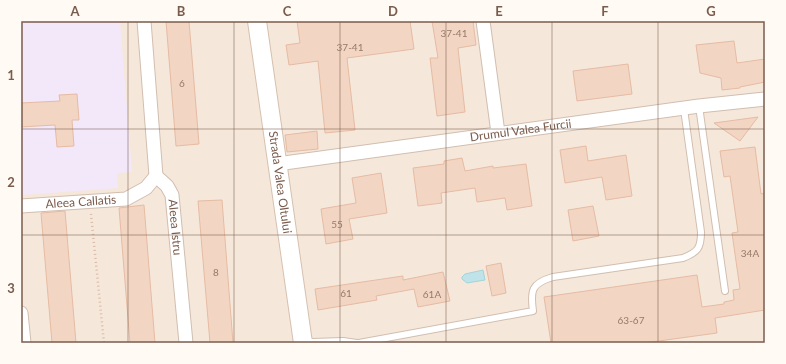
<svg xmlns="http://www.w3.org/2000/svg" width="786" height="364" font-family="Lato,sans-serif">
	<rect width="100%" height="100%" fill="#fdf6ec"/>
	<!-- residential -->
	<rect fill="#f5e8da" x="21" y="21" width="744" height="322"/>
	<!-- education -->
	<polygon fill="#f3e8fa" points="21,21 120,21 132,172 117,173 118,188 21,195"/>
	<!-- water -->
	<polygon fill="#bfe3e8" stroke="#a5d3da" points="483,270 485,280 467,283 462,279 462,277 465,274"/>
	<!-- building -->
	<g fill="#f3d5c3" stroke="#e6bba3">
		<polygon points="166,21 189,21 199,144 176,146"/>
		<polygon points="297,21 410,21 414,49 347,58 355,130 325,133 318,61 289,65 286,45 300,43"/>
		<polygon points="432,21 473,21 476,45 458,48 465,112 437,116 430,58 438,58"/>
		<polygon points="734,41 737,63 765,59 765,82 740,87 740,88 722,90 721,78 700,73 696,45"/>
		<polygon points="628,64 632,94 577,101 573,71"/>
		<polygon points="77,94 79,120 72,120 74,146 57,147 55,125 21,127 21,103 60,101 59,95"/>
		<polygon points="758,117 740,141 714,123"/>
		<polygon points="317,131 318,149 287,152 285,135"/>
		<polygon points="586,146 588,161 626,155 632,196 606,200 602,177 565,183 560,150"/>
		<polygon points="755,147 761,194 765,193 765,310 715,318 717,333 644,343 551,343 544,297 697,275 702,307 724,304 724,302 734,300 733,290 740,289 732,233 738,232 730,176 724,177 720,151"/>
		<polygon points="462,158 465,171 493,166 493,168 526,164 532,206 507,210 505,198 477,202 475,188 441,193 442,203 418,206 413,168 444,164 444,161"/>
		<polygon points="381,173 387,213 349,219 353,239 326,244 321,209 356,203 352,178"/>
		<polygon points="222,200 233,343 210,343 198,201"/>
		<polygon points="144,205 155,343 130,343 119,208"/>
		<polygon points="593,206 599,236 573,241 568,210"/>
		<polygon points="65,211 76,343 52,343 41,213"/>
		<polygon points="501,263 506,293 492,296 486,266"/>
		<polygon points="443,272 450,301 418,307 414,289 376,296 377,300 318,310 315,289 403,276 403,280"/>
	</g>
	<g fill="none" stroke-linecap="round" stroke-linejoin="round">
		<defs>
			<g id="lane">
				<polyline points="699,106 725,291"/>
				<polyline points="305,341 313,342 343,341 357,343"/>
				<path d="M359 343 533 311C530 290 532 283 553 277L683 258C698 252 701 248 701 232L684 109"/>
			</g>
			<g id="street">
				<path id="s1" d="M144 21 156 176 167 186 172 195 186 343"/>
				<polyline points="483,21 498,133"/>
				<path id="s2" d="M277 164 699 106 765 99"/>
				<path id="s3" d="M21 206 126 199 146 188 156 176"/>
				<polyline points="21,313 24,343"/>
			</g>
			<g id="secondary">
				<path id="s4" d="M257 21 303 343"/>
			</g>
		</defs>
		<!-- lane casing -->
		<use href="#lane" stroke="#d1beb0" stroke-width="8"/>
		<!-- street casing -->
		<use href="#street" stroke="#d1beb0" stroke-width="15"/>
		<!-- secondary casing -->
		<use href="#secondary" stroke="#d6c0b0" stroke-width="20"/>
		<!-- path -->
		<polyline stroke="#d9b8a5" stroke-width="2.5" stroke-dasharray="1 3" stroke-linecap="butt" points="91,214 104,343"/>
		<!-- lane -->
		<use href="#lane" stroke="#fff" stroke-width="6"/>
		<!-- street -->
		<use href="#street" stroke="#fff" stroke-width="13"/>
		<!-- secondary -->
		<use href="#secondary" stroke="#fff" stroke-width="18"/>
	</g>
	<!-- grid -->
	<path fill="none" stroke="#7a5c4d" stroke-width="1" stroke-opacity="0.55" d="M128 21V343M234 21V343M340 21V343M446 21V343M552 21V343M658 21V343M21 129H765M21 235H765"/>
	<g text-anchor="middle" stroke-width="3" stroke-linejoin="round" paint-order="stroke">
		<!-- number labels -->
		<g font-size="10" fill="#987a6a">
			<text x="454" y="37">37-41</text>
			<text x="350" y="51">37-41</text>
			<text x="182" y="87">6</text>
			<text x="337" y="228">55</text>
			<text x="750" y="257">34A</text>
			<text x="216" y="276">8</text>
			<text x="346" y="297">61</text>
			<text x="432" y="298">61A</text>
			<text x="631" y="324">63-67</text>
		</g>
		<!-- street labels -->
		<g font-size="12" fill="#7a5c4d" stroke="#fffaf3">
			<text dy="4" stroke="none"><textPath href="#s2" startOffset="246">Drumul Valea Furcii</textPath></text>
			<text dy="4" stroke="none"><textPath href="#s4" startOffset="163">Strada Valea Oltului</textPath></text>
			<text dy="4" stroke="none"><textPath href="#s3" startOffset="60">Aleea Callatis</textPath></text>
			<text dy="4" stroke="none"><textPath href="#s1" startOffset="213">Aleea Istru</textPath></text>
		</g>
	</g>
	<!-- border -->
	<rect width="786" height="364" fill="none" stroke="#fffaf3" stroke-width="44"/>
	<rect x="22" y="22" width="742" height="320" fill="none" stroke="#7a5c4d" stroke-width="1.5"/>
	<g font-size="13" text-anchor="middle" font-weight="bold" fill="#7a5c4d">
		<text x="75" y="16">A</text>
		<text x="181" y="16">B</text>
		<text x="287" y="16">C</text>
		<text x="393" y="16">D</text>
		<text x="499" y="16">E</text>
		<text x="605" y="16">F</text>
		<text x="711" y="16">G</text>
		<text x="11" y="80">1</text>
		<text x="11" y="187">2</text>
		<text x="11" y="293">3</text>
	</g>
</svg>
